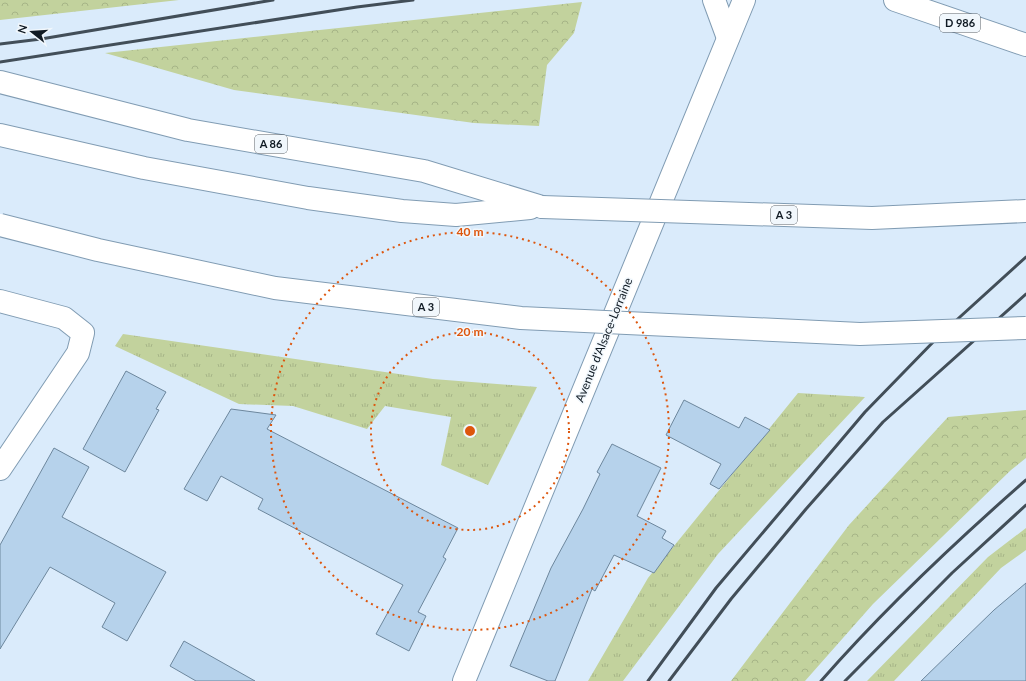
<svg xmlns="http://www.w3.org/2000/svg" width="1026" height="681" font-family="Lato,sans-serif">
	<defs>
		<pattern id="grass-tufts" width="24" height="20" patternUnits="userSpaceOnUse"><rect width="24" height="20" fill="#c2d29d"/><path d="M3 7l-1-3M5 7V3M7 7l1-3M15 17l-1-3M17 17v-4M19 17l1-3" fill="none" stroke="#a6b487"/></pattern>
		<pattern id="forest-crowns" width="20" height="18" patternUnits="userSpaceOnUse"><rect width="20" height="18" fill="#c2d29d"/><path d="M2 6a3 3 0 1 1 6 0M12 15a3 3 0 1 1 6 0" fill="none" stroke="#a6b487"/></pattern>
	</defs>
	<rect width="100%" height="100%" fill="#daebfb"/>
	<!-- grass -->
	<g fill="url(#grass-tufts)">
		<polygon points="123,334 433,379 537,387 488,485 441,465 451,417 385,406 367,429 293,406 239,404 115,346"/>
		<polygon points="798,393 865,397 718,554 623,681 588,681 648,578"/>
		<polygon points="1026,528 1026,550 1001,568 894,681 867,681 988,557"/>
	</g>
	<!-- forest -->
	<g fill="url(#forest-crowns)">
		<polygon points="0,0 179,0 0,20"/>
		<polygon points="582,2 574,33 547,65 539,126 474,123 234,90 105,53"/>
		<polygon points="1026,410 1026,458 1011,470 873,604 805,681 731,681 849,525 948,417"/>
	</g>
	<!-- building -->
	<g fill="#b6d2eb" stroke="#6d879d">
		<polygon points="126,371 166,392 156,409 159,410 125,472 83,449"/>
		<polygon points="684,400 739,428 745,417 770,430 719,489 710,484 721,464 666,435"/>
		<polygon points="231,409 276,415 267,429 458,528 443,557 446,559 418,612 426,616 409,651 376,634 403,585 258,509 263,499 221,476 207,501 184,489"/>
		<polygon points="612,444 661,468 637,516 666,531 662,538 674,545 654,573 614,555 595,591 592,589 555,681 548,681 510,666 551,568 583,509 600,474 597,472"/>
		<polygon points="54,448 89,467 62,517 166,572 127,641 102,627 115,603 50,567 0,649 0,545"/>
		<polygon points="1026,583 1026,681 921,681 994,610"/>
		<polygon points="184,641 255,681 196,681 170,666"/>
	</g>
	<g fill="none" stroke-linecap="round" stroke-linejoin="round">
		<defs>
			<g id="minor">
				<polyline points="714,0 728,38"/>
				<polyline points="0,301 64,318 83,333 78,353 0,469"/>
				<polyline points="464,681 744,0"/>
			</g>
			<polyline id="major" points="895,0 1026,45"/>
			<g id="highway">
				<polyline points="0,82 188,130 424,171 542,207"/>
				<polyline points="0,135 144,168 308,198 402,211 456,215 530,208"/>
			</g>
		</defs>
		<!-- minor casing -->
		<use href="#minor" stroke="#819cb3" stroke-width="24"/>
		<!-- major casing -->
		<use href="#major" stroke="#819cb3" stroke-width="24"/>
		<!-- highway casing -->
		<use href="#highway" stroke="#819cb3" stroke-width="24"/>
		<!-- minor -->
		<use href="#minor" stroke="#fff" stroke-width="22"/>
		<!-- major -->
		<use href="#major" stroke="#fff" stroke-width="22"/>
		<!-- highway -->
		<use href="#highway" stroke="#fff" stroke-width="22"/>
		<!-- rail -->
		<g stroke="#424e58" stroke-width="3">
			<polyline points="0,44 41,39 273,0"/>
			<polyline points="0,62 357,7 413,0"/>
			<polyline points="648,681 716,588 865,412 939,336 1026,257"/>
			<polyline points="669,681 731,599 806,509 883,422 1026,294"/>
			<path d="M821 681C884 609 954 543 1026 480"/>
			<polyline points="845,681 952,573 1026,505"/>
		</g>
		<defs>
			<g id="highway-bridge">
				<polyline points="542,207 872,218 1026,211"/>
				<polyline points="0,225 98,250 275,288 521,318 860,334 1026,328"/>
			</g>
		</defs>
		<!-- highway-bridge casing -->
		<use href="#highway-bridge" stroke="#819cb3" stroke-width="24" stroke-linecap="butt"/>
		<!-- highway-bridge -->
		<use href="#highway-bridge" stroke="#fff" stroke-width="22"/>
	</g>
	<!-- distance rings -->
	<g fill="none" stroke="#dd560d" stroke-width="2" stroke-dasharray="2 4">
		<circle cx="470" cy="431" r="99"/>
		<circle cx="470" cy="431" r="199"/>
	</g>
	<g text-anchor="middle" stroke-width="3" stroke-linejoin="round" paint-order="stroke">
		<!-- shield labels -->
		<g fill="#f1f7fc" stroke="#545c64" stroke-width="1">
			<rect x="940" y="14" width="40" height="18" rx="3"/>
			<rect x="255" y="135" width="32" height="18" rx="3"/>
			<rect x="771" y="206" width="26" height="18" rx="3"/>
			<rect x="413" y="298" width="26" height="18" rx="3"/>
		</g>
		<g font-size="11" font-weight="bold" fill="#101a23">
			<text x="960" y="27">D 986</text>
			<text x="271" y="148">A 86</text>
			<text x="784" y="219">A 3</text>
			<text x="426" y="311">A 3</text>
		</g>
		<!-- street labels -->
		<g font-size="12" fill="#101a23" stroke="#f1f7fc">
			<text transform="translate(604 340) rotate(-68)" y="4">Avenue d'Alsace-Lorraine</text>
		</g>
	</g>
	<circle cx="470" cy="431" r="6" fill="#dd560d" stroke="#f1f7fc" stroke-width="2"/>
	<g font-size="12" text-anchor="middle" font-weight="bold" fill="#dd560d" stroke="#f1f7fc" stroke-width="3" stroke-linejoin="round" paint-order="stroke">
		<text x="470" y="236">40 m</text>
		<text x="470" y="336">20 m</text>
	</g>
	<!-- north arrow -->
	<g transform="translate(32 32) rotate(287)" stroke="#f1f7fc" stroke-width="3" paint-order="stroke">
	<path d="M0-3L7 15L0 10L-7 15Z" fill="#101a23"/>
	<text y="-6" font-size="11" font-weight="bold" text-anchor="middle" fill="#101a23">N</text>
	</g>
</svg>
